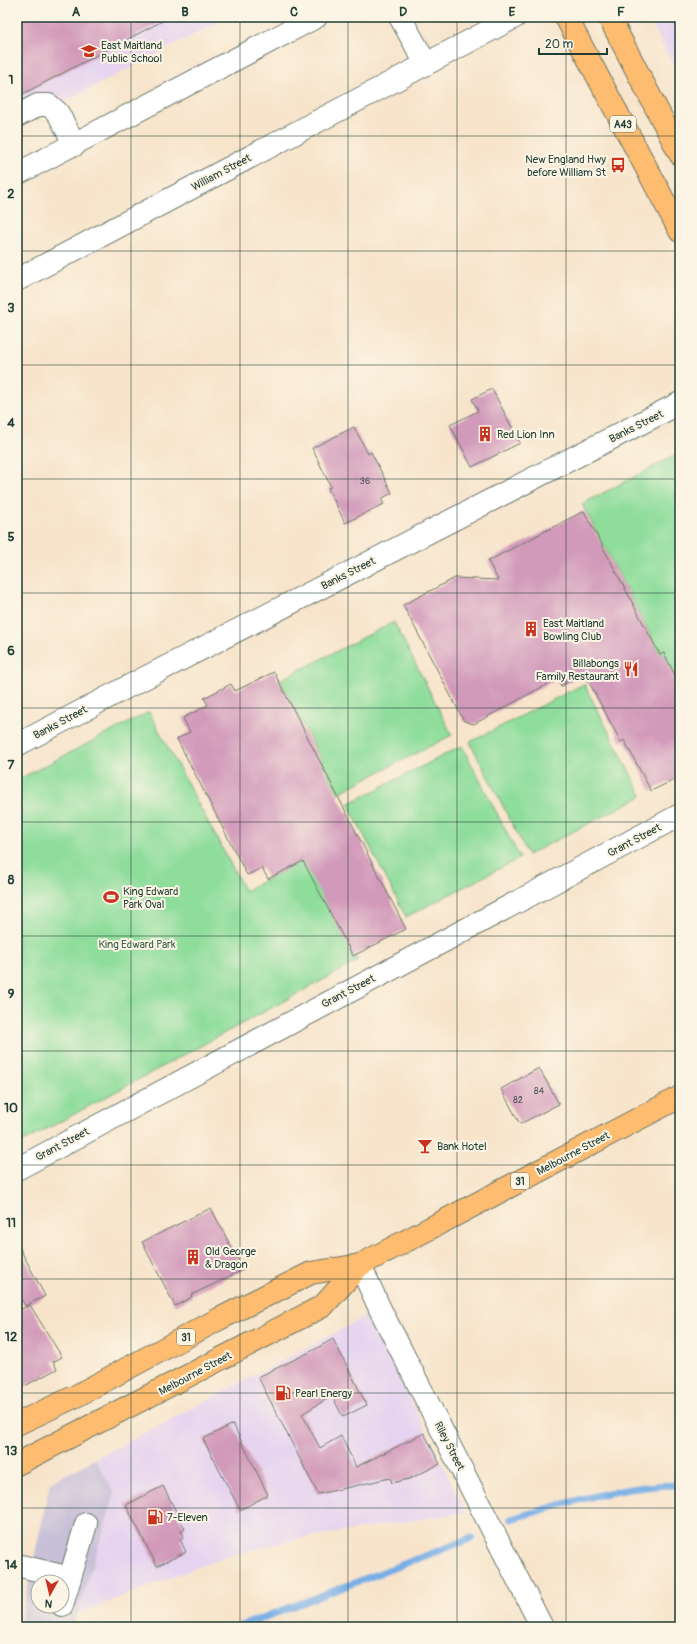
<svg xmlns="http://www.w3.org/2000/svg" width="697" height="1644" font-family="Pangolin,sans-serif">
	<rect width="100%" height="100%" fill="#fcf5e5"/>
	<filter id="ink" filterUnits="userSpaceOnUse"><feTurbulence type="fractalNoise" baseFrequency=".025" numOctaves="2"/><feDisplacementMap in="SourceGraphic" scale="8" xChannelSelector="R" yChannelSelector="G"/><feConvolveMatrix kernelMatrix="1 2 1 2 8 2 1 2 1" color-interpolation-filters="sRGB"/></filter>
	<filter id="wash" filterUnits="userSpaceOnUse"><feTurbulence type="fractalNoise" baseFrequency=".012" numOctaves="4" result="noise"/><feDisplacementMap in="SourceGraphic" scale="16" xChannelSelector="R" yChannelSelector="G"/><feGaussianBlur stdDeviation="0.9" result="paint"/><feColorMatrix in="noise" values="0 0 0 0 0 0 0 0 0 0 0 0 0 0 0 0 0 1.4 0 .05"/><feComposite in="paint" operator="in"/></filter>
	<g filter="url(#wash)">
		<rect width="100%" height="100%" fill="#f7e4cb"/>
		<!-- built -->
		<g fill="#e6d3f0">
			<polygon points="17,17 227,17 17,127"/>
			<polygon points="648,17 680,17 680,79"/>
			<polygon points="369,1315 466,1512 302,1538 227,1556 77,1614 115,1494 95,1459"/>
		</g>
		<!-- industrial -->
		<path fill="#c8c0d8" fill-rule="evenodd" d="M95 1459 115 1494 73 1627H28L21 1620 50 1483ZM38 1582H62V1606H38Z"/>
		<!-- green -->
		<g fill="#8edd9b" stroke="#568d68">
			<polygon points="680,453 680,691 582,504"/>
			<polygon points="394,622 452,735 338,793 280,680"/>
			<polygon points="584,684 642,796 528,855 470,742"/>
			<polygon points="149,712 245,891 306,859 358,961 17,1145 17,780"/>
			<polygon points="462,746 520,858 406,917 348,804"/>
		</g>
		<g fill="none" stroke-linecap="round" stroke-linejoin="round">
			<!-- stream -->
			<g stroke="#77aee6" stroke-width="7">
				<path d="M511 1519C567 1503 621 1485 680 1485"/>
				<polyline points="239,1627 472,1538"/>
			</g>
		</g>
		<g id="blocks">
			<!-- building -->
			<g fill="#d199ba">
				<polygon points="17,17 170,17 17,97"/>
				<polygon points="492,389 520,443 472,467 450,425 478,411 472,399"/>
				<polygon points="354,427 368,454 371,452 392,493 381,499 384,504 345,523 328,488 331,487 312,448"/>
				<polygon points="584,511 660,655 664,653 680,685 680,777 651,791 624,740 621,742 584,673 561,686 557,679 474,724 464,721 403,605 455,578 498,580 488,561"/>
				<polygon points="274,672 406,929 353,956 303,861 268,879 262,868 247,875 177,739 190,732 183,718 208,705 204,698 231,684 235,691"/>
				<polygon points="539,1068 559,1104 520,1124 501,1089"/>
				<polygon points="211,1208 243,1270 191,1295 192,1297 175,1306 142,1242"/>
				<polygon points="17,1243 45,1296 25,1306 17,1291"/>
				<polygon points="30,1305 62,1357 53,1362 57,1369 17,1390 17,1311"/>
				<polygon points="333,1339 367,1405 343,1417 332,1396 302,1414 320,1448 341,1436 356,1467 424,1433 440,1464 409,1479 392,1483 390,1478 318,1494 258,1377 310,1352"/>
				<polygon points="233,1424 268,1495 240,1510 203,1439"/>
				<polygon points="163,1486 185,1529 181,1531 184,1537 180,1539 186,1552 157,1566 126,1505"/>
			</g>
		</g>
	</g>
	<g filter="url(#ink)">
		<use href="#blocks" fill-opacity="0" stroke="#6b7769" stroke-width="1"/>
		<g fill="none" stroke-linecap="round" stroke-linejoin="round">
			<defs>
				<g id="minor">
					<polyline points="400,17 426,64"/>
					<polyline points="17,116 38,105 49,105 58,113 75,145"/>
					<polyline points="17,174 316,17"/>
					<polyline points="17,280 515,17"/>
					<polyline points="17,745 131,685 680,403"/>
					<polyline points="17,1169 680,815"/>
					<polyline points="360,1265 380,1309 542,1627"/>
					<polyline points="17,1565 70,1578"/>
					<polyline points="62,1605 86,1524"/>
				</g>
				<g id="major">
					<polyline points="17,1424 76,1396 219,1319 311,1273 360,1265 680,1097"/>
					<polyline points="17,1464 323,1306 360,1265"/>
				</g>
				<g id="highway">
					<polyline points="566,17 680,231"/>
					<polyline points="609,17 680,154"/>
				</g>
			</defs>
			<!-- minor casing -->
			<use href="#minor" stroke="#6b7769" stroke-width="24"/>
			<!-- major casing -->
			<use href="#major" stroke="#6b7769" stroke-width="24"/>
			<!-- highway casing -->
			<use href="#highway" stroke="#6b7769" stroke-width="24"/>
			<!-- minor -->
			<use href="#minor" stroke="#fff" stroke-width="22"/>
			<!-- major -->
			<use href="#major" stroke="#fdbc6f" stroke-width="22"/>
			<!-- highway -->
			<use href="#highway" stroke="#fdbc6f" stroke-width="22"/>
		</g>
	</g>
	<!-- grid -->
	<path fill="none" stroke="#1f3d34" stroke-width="1" stroke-opacity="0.55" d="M131 17V1627M240 17V1627M348 17V1627M457 17V1627M566 17V1627M17 136H680M17 251H680M17 365H680M17 479H680M17 593H680M17 708H680M17 822H680M17 936H680M17 1051H680M17 1165H680M17 1279H680M17 1393H680M17 1508H680"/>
	<!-- icons -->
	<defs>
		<symbol id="school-bare" viewBox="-9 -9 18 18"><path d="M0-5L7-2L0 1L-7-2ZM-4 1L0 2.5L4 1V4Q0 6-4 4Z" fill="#c8321e" stroke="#fcf5e5" stroke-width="2.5" paint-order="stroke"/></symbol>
		<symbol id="bus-bare" viewBox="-9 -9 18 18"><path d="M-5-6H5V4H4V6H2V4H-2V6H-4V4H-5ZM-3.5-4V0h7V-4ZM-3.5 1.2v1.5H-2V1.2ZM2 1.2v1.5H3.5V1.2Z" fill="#c8321e" stroke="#fcf5e5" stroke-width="2.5" paint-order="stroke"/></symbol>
		<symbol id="building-bare" viewBox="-9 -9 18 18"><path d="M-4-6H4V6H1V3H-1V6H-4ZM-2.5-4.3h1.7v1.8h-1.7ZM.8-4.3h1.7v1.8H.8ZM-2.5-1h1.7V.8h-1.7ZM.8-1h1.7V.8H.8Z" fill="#c8321e" stroke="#fcf5e5" stroke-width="2.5" paint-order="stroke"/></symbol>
		<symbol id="restaurant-bare" viewBox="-9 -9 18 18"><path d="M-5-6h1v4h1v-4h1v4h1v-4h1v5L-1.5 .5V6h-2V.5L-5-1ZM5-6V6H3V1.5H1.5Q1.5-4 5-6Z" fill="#c8321e" stroke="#fcf5e5" stroke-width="2.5" paint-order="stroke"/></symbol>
		<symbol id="stadium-bare" viewBox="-9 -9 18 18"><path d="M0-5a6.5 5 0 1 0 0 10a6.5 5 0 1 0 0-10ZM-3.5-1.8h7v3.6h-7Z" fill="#c8321e" stroke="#fcf5e5" stroke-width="2.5" paint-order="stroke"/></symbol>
		<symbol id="bar-bare" viewBox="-9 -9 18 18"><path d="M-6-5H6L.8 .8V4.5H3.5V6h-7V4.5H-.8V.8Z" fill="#c8321e" stroke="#fcf5e5" stroke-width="2.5" paint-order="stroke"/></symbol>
		<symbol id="fuel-bare" viewBox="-9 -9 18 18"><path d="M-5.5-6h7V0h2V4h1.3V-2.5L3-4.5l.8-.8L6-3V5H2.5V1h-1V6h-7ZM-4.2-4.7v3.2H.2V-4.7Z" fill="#c8321e" stroke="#fcf5e5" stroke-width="2.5" paint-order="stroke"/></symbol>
	</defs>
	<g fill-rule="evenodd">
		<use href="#school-bare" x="78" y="40" width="22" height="22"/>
		<use href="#bus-bare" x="607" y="154" width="22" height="22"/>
		<use href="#building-bare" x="474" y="423" width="22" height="22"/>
		<use href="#building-bare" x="520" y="618" width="22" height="22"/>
		<use href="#restaurant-bare" x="620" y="658" width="22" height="22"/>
		<use href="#stadium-bare" x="100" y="886" width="22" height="22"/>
		<use href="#bar-bare" x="414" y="1135" width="22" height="22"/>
		<use href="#building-bare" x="182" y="1246" width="22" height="22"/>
		<use href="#fuel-bare" x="272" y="1382" width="22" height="22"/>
		<use href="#fuel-bare" x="144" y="1506" width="22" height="22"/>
	</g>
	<g text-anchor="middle" stroke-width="4" stroke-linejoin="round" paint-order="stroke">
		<!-- number labels -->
		<g font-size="9" fill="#4c5456">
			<text x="365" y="484">36</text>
			<text x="539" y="1094">84</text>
			<text x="518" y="1103">82</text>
		</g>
		<!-- shield labels -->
		<g fill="#fcf5e5" stroke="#617469" stroke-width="1">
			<rect x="610" y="116" width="26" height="16" rx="3"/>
			<rect x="511" y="1173" width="18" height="16" rx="3"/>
			<rect x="177" y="1329" width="18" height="16" rx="3"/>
		</g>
		<g font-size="10" font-weight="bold" fill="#1f3d34">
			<text x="623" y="128">A43</text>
			<text x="520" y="1185">31</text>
			<text x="186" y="1341">31</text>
		</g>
		<!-- poi labels -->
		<g font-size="11" fill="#1f3d34" stroke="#fcf5e5" text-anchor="start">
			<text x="101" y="49">East Maitland<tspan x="101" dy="13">Public School</tspan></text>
			<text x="606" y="163" text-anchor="end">New England Hwy<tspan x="606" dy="13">before William St</tspan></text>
			<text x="497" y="438">Red Lion Inn</text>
			<text x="543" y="627">East Maitland<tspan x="543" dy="13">Bowling Club</tspan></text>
			<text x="619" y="667" text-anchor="end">Billabongs<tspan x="619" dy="13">Family Restaurant</tspan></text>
			<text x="123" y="895">King Edward<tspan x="123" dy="13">Park Oval</tspan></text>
			<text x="437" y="1150">Bank Hotel</text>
			<text x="205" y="1255">Old George<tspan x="205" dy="13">&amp; Dragon</tspan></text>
			<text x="295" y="1397">Pearl Energy</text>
			<text x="167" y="1521">7-Eleven</text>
		</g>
		<!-- street labels -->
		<g font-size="11" fill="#1f3d34" stroke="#fcf5e5">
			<text transform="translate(221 172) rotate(-28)" y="4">William Street</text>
			<text transform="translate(636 426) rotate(-27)" y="4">Banks Street</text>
			<text transform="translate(348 573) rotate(-27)" y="4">Banks Street</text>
			<text transform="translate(60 722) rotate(-28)" y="4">Banks Street</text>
			<text transform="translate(634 840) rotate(-28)" y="4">Grant Street</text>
			<text transform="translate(348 991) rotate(-28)" y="4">Grant Street</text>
			<text transform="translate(62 1144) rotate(-28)" y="4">Grant Street</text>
			<text transform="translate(573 1153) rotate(-28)" y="4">Melbourne Street</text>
			<text transform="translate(195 1373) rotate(-28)" y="4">Melbourne Street</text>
			<text transform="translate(450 1446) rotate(63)" y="4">Riley Street</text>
		</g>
		<!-- park labels -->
		<g font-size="11" fill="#355d49" stroke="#fcf5e5">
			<text x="137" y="948">King Edward Park</text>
		</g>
	</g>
	<!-- margin -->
	<rect width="697" height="1644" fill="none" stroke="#fcf5e5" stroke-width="44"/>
	<!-- north arrow -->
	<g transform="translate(50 1594) rotate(188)"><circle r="19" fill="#fcf5e5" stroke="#a4ab9e"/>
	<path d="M0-3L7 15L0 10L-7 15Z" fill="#c8321e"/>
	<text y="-6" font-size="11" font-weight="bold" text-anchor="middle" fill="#1f3d34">N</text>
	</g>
	<!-- scale -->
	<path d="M539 48v6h68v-6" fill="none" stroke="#1f3d34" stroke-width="2"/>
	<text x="545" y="48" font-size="12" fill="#1f3d34" stroke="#fcf5e5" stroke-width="3" paint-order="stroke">20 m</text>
	<rect x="22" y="22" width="653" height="1600" fill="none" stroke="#1f3d34" stroke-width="1.5"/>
	<g font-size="13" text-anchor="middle" font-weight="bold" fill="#1f3d34">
		<text x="76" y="16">A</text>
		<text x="185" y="16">B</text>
		<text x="294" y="16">C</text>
		<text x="403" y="16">D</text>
		<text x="512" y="16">E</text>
		<text x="621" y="16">F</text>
		<text x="11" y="84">1</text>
		<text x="11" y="198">2</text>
		<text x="11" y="312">3</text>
		<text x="11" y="427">4</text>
		<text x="11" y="541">5</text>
		<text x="11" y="655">6</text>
		<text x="11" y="769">7</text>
		<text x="11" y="884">8</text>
		<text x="11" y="998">9</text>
		<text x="11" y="1112">10</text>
		<text x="11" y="1227">11</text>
		<text x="11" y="1341">12</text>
		<text x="11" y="1455">13</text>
		<text x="11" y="1569">14</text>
	</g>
</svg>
